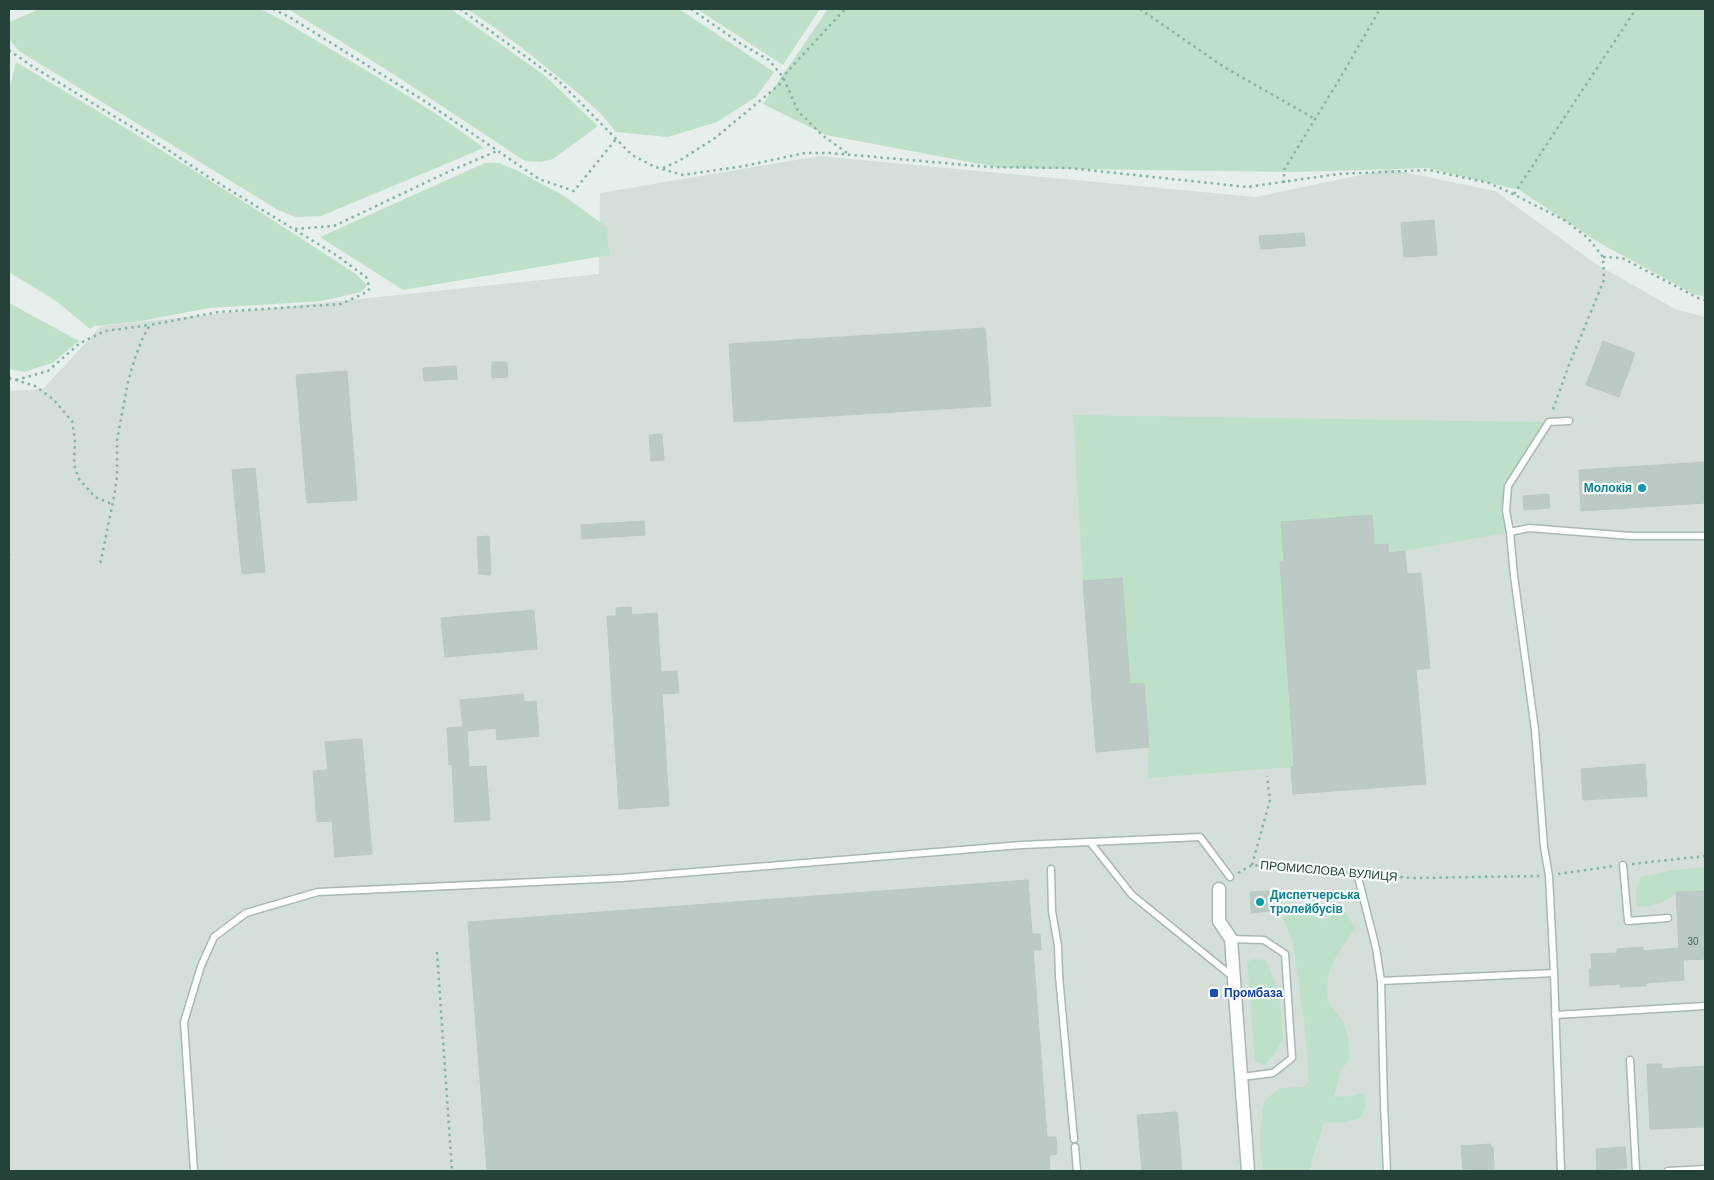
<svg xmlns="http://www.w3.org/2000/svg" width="1714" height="1180" font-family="Helvetica,sans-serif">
	<rect width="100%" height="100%" fill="#e6efeb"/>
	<!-- built -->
	<polygon fill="#d4dfda" points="819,156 1256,197 1389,169 1495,191 1596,264 1675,309 1705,317 1705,1171 9,1171 9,391 43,389 101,326 599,274 600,193"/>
	<!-- green -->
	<g fill="#bfe0c8">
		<path d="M40 9H260L282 20C349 61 421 100 484 148L321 216 296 217 278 210 19 51 9 39V22Z"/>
		<polygon points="288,9 451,9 544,75 598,126 553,159 541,162 525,161 387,70"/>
		<path d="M467 9H679L774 72 756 97 717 122 668 137 616 132C600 110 578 93 557 76 528 52 498 29 467 9Z"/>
		<polygon points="697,9 820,9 783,65"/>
		<polygon points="828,9 1705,9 1705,297 1691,293 1598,242 1519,190 1428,168 1294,172 1002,168 826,135 763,104"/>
		<path d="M16 62C131 130 244 201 356 274L367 285 361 292 322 301 209 308 136 322 94 326 90 329 56 301 9 272V91Z"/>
		<polygon points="485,163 499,163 518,171 564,196 607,227 609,255 403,290 320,237"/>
		<polygon points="9,303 79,341 52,363 24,372 9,369"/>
		<polygon points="1073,415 1549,422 1508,486 1510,532 1405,551 1389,553 1388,544 1374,545 1372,515 1281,522 1284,562 1280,562 1293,767 1148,778 1149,747 1144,683 1130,684 1121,578 1083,581"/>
		<path d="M1705 867V894L1677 892C1664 904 1653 906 1637 907L1636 890 1641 877 1674 870Z"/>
		<path d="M1296 906 1308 914 1326 921 1337 907 1345 911 1355 928C1346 943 1334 956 1329 973 1327 981 1328 992 1327 1001L1343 1021 1348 1038 1350 1058 1340 1072 1334 1097 1349 1096 1364 1093 1366 1107 1360 1118 1346 1122 1324 1123 1311 1162 1310 1171H1263C1259 1148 1260 1125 1264 1101L1279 1088 1303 1087 1309 1081 1305 1029 1293 943 1283 918Z"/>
		<polygon points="1253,959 1266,960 1279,993 1283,1038 1274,1055 1265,1065 1255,1062 1247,962"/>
	</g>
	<!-- building -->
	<g fill="#bbcac4" stroke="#b8c9c2">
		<polygon points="1434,220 1437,255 1404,257 1401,223"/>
		<polygon points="1304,233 1305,246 1261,249 1259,236"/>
		<polygon points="985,328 991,406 734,422 729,344"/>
		<polygon points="1603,341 1635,353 1619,397 1586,385"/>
		<polygon points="492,362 507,362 508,377 492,378"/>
		<polygon points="456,366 457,379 424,381 423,368"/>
		<polygon points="347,371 357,500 307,503 296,375"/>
		<polygon points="662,434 664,460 651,461 649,435"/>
		<polygon points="1705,462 1705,503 1581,511 1579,470"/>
		<polygon points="255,468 265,572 242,574 232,470"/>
		<polygon points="1549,494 1550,508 1524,510 1523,496"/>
		<polygon points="1372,515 1374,545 1388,544 1389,553 1405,551 1407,574 1421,573 1430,668 1416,670 1426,784 1293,794 1291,767 1294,767 1280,562 1284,562 1281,522"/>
		<polygon points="644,521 645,535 582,539 581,525"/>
		<polygon points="489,536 491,573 490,575 479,574 477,537"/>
		<polygon points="1122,578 1130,684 1144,683 1149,747 1096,752 1083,581"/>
		<polygon points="631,607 632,615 657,613 661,672 677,671 679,693 662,694 669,806 619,809 607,616 616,616 616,608"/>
		<polygon points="534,610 537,649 445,657 441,618"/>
		<polygon points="523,694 524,702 536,701 539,736 497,740 496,728 467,731 469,767 486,766 490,820 455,822 452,764 449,765 447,728 463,727 460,700"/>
		<polygon points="362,739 372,854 335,857 332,821 317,822 313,771 328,770 325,742"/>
		<polygon points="1645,764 1647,796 1583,800 1581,769"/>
		<polygon points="1028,880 1032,934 1040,934 1041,950 1033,950 1047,1137 1056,1137 1057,1148 1057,1154 1049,1155 1050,1171 487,1171 468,922"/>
		<polygon points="1269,891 1271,911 1251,913 1250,892"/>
		<polygon points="1704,891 1704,894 1705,894 1705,959 1683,960 1684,980 1646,983 1646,986 1620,987 1620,984 1590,986 1589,969 1592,969 1591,954 1617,953 1617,949 1643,947 1643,951 1679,948 1676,892"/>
		<polygon points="1647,1064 1662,1064 1662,1069 1705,1066 1705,1127 1650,1129"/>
		<polygon points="1177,1112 1182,1171 1142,1171 1137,1115"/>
		<polygon points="1490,1144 1491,1147 1493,1147 1494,1169 1463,1171 1461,1146"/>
		<polygon points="1625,1147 1627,1168 1597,1171 1596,1149"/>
	</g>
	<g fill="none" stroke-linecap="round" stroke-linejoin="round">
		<defs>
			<g id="lane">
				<polyline points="1510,532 1506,511 1508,486 1549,422 1569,421"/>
				<polyline points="1090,842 1132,895 1233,977"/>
				<polyline points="1623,865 1628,921 1668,918"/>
				<polyline points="1051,869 1052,911 1058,946 1059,976 1074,1139"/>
				<polyline points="1357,873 1376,948 1381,981 1554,973 1549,876 1544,847 1535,730 1514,576 1510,532 1529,528 1631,536 1705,536"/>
				<polyline points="1231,939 1264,940 1285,954 1292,1058 1273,1073 1242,1077"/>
				<polyline points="1554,973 1561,1171"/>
				<polyline points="1381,981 1384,1104 1387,1171"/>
				<polyline points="1555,1015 1705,1006"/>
				<polyline points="1630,1060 1636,1171"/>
				<polyline points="1075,1147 1077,1171"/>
				<polyline points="194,1171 184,1022 201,966 214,937 246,913 318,892 621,878 1022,845 1200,837 1230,877"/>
				<polyline points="1668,1171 1705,1169"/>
			</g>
			<polyline id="street" points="1219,889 1219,921 1231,939 1248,1171"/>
		</defs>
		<!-- lane casing -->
		<use href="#lane" stroke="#a8b8b2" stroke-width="9"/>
		<!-- street casing -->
		<use href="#street" stroke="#a8b8b2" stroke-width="15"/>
		<!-- path -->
		<g stroke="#86b3a5" stroke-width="2.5" stroke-dasharray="2.5 4" stroke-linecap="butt">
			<polyline points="273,9 291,18 423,100 539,179 574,191 616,139"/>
			<polyline points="460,9 558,80 632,155 655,167 683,175 744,166 805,153 830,153 989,167 1069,168 1247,187 1338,174 1429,170 1489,183 1507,191 1566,221 1588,238 1603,257 1604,280 1569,365 1552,412"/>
			<polyline points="691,9 741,44 769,60 783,77 798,111 822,135 847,153"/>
			<polyline points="1140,9 1224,67 1315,119"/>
			<polyline points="9,50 30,65 150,138 207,176 336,255 366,277 370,288 367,292 341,304 218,312 150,325 143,337 135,358 128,382 117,440 117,477 114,497 100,565"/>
			<polyline points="663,168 679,161 715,138 779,85 786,73 845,9"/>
			<polyline points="1284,183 1284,170 1339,80 1380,9"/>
			<polyline points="1514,194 1636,9"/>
			<polyline points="295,229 334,226 450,171 497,151"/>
			<polyline points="1603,257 1622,258 1698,298 1705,300"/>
			<polyline points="9,378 35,386 53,399 72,421 75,440 74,464 79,479 95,497 112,504"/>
			<polyline points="16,380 48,371 80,343 105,331 150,325"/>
			<polyline points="9,553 9,560"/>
			<polyline points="1632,864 1705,856"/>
			<polyline points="1252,865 1270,800 1267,776"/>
			<polyline points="1238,873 1252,865 1348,873"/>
			<polyline points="1368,874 1412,878 1540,876"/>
			<polyline points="1558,874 1614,866"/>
			<polyline points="437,952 452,1171"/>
		</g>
		<!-- lane -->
		<use href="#lane" stroke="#fff" stroke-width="6"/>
		<!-- street -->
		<use href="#street" stroke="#fff" stroke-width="12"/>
	</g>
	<!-- markers -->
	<g fill="#0f9aa8" stroke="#f7fbf9" stroke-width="2">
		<circle cx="1642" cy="488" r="5"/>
		<circle cx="1260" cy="902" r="5"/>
	</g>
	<rect fill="#1a4fb4" stroke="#f7fbf9" stroke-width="2" x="1209" y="988" width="10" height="10" rx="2.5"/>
	<g text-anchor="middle" stroke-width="4.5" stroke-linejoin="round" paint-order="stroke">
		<!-- number labels -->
		<g font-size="10" fill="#4a645c">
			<text x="1693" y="945">30</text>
		</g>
		<!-- culture labels -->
		<g font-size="12" font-weight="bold" fill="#0d838f" stroke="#f7fbf9" text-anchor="end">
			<text x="1632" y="492">Молокія</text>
			<text x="1270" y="899" text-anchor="start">Диспетчерська<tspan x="1270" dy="14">тролейбусів</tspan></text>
		</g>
		<!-- street labels -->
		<g font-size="12" fill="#24423a" stroke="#f7fbf9">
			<text transform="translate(1329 871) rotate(5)" y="4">ПРОМИСЛОВА ВУЛИЦЯ</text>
		</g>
		<!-- transit labels -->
		<g font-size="12" font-weight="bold" fill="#164399" stroke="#f7fbf9" text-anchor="start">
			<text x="1224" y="997">Промбаза</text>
		</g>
	</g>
	<!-- border -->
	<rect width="1714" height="1180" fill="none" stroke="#24423a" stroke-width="20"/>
</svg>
